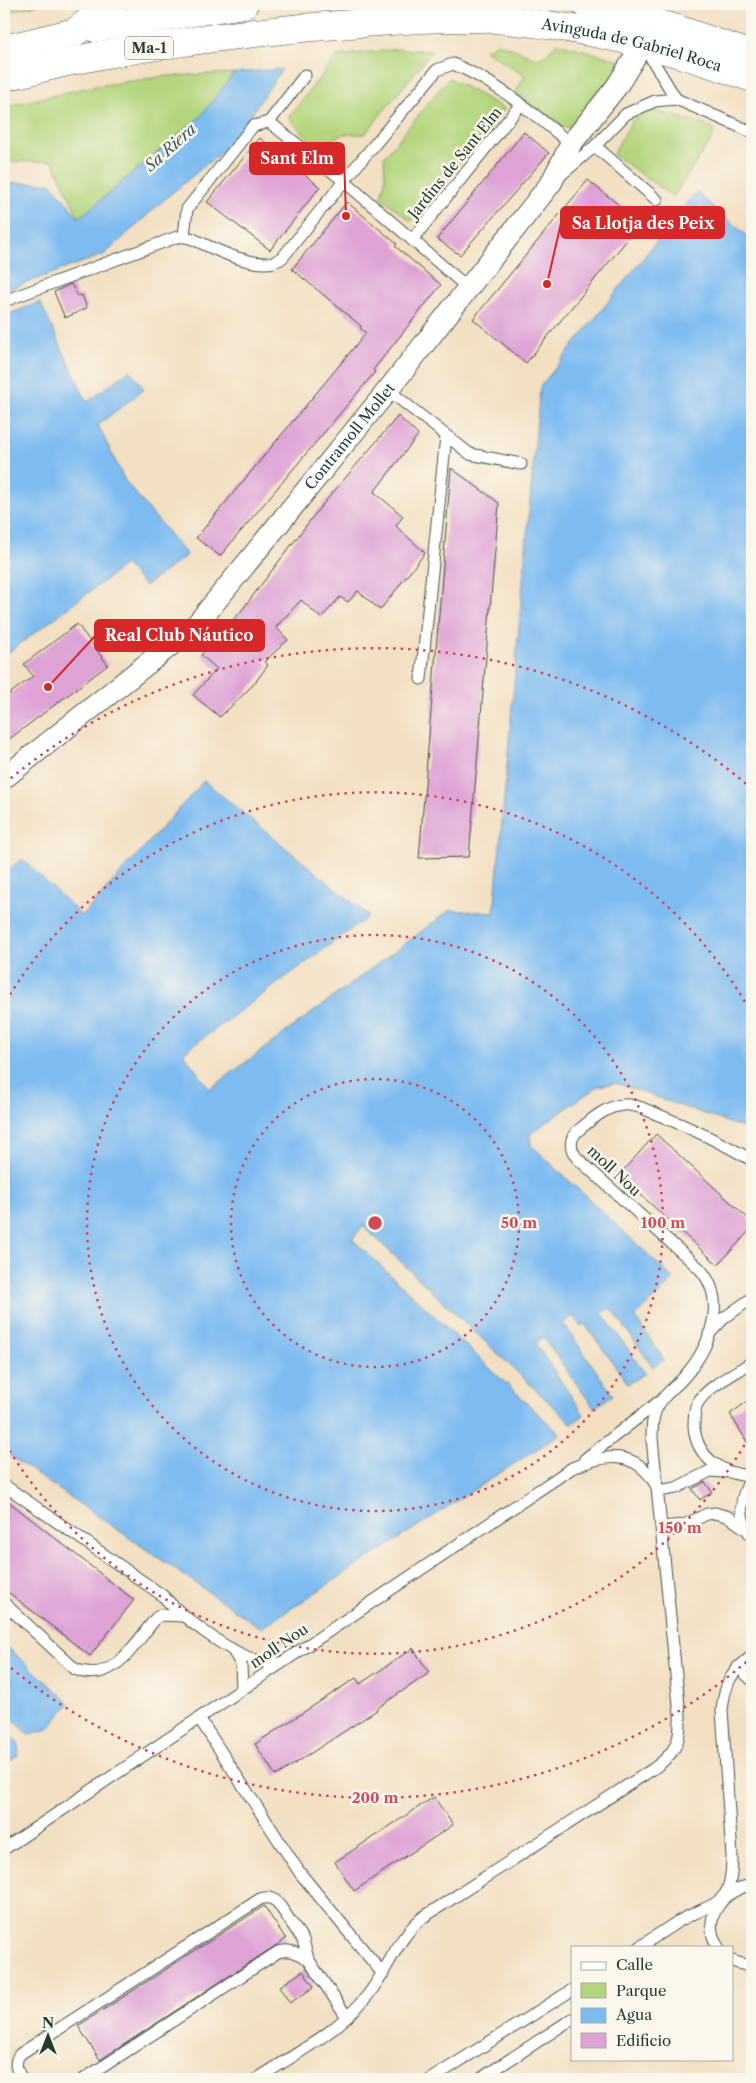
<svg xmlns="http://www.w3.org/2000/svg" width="756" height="2083" font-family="'Libre Caslon Text',serif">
	<rect width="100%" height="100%" fill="#fbf7ec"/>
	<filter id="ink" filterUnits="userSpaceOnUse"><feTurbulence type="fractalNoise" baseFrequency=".02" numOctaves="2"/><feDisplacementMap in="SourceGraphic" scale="10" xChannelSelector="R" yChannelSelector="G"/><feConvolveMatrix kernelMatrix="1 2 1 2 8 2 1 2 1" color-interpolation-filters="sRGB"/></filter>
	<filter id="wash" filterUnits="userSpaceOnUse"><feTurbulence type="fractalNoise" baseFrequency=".0096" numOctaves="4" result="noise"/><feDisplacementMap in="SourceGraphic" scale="20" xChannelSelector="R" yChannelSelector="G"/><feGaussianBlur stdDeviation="1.12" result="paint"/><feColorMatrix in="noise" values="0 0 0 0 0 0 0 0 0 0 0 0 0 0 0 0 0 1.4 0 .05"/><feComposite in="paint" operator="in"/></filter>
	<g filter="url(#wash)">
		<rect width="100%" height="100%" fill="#f3dfc2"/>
		<!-- green -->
		<g fill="#b4d57d" stroke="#6a8958">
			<polygon points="4,4 40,4 4,13"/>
			<polygon points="498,43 540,59 558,43 622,61 579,125 560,128 515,93 525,76 485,50"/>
			<polygon points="398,49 432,51 365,134 344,134 316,146 288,118 337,56"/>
			<polygon points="234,73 201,116 79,218 53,161 4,162 4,107 89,87 167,76"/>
			<polygon points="449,78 505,109 411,221 381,197 385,180 384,157"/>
			<polygon points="650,110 695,121 714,128 713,137 673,197 613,154 632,121"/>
		</g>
		<!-- water -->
		<g fill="#7ebbf1" stroke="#4e7c92">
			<polygon points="282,69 231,144 166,198 105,254 4,291 4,183 51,183 79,218 201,116 234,73"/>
			<polygon points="696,192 752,240 752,1131 616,1083 598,1086 530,1134 531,1145 674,1279 635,1317 664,1360 653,1367 611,1308 602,1313 645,1373 628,1384 585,1324 580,1326 573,1316 563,1323 613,1395 594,1408 543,1337 535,1343 584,1415 572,1424 363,1226 352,1239 560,1434 261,1628 4,1452 4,873 22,859 82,916 204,781 369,916 183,1053 210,1089 450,910 494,913 540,387"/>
			<polygon points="40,302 87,402 130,370 144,389 98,425 125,481 187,555 145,586 125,565 4,656 4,316"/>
			<polygon points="4,1644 70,1703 47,1730 29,1734 4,1711"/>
			<polygon points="4,1730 18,1743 19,1755 4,1765"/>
		</g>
		<g id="blocks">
			<!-- building -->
			<g fill="#dea2d5">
				<polygon points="524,132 549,153 460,255 437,239"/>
				<polygon points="260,138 320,187 270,250 207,202"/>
				<polygon points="588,180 641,223 526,363 473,319"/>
				<polygon points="347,202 397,244 395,246 441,285 373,370 375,372 220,556 196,538 366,333 360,328 361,326 292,269"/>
				<polygon points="71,284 78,296 82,295 87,308 65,318 54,292"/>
				<polygon points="398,416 418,435 374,492 403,516 396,526 425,553 380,610 358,591 348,602 340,597 321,618 301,600 276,627 288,640 264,662 268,665 254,684 220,717 193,695 217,669 201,655 242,610 318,510"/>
				<polygon points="451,468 499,503 469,857 419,858"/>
				<polygon points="77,624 108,665 4,743 4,698 33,676 24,664"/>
				<polygon points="656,1134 752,1222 752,1228 718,1265 619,1175"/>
				<polygon points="752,1398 752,1450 730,1414"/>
				<polygon points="705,1482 712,1492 700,1500 692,1489"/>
				<polygon points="4,1498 134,1600 90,1656 4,1589"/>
				<polygon points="413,1648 429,1673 376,1709 377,1710 276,1776 255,1744 356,1678 360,1684"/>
				<polygon points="434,1797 453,1825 354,1891 335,1862"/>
				<polygon points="264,1906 286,1939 100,2060 78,2026"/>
				<polygon points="303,1971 314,1987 290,2003 279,1987"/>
			</g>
		</g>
	</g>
	<g filter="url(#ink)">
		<use href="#blocks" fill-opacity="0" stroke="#3f5549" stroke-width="1"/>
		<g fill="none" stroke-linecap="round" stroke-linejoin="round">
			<defs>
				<g id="lane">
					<polyline points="645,48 676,99 752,132"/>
					<polyline points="305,75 269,122 344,181 468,288"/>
					<polyline points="595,146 657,200"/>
					<polyline points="562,174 595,146 626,114 655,101 676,99"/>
					<polyline points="184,236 187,209 253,126 269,122"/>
					<polyline points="412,240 521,104"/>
					<path d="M4 301 177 237C190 235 198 242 210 247 227 255 268 272 283 257L344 181 437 70 453 64C497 82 534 114 571 144"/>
					<polyline points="388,390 470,454 521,464"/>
					<polyline points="421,679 446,436"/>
					<polyline points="709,1334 724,1318 752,1298"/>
					<path d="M752 1362C736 1373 706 1387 697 1404 694 1410 694 1419 694 1426 696 1458 723 1475 752 1476"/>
					<polyline points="585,1459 657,1403"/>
					<path d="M752 1477C739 1498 737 1517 752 1537"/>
					<path d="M4 1485 162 1595C183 1618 228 1652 258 1661 266 1663 273 1663 281 1663"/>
					<polyline points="658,1491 676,1488 710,1471 724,1472"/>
					<polyline points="662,1527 684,1525 707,1514 715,1513 729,1517 746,1529"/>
					<path d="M4 1603 75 1669C113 1686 135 1643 156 1618L161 1615 183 1616"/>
					<polyline points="232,1649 241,1664 242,1689"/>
					<polyline points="738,1667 752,1680"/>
					<polyline points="199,1718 300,1873 383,1974"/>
					<path d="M4 1849 572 1468C604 1454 636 1449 656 1485"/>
					<path d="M640 1947C653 1938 666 1929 679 1921 717 1900 732 1908 732 1856L722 1710C725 1683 730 1673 752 1656"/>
					<path d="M718 1947C700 1919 723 1889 752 1885"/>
					<polyline points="732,1961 752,1967"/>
					<path d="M22 2079C17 2071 13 2063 20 2054L260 1899C267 1897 272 1897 278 1903L303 1940 308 1959 347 2017"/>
					<path d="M84 2079 278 1952C290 1948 298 1954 308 1959"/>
					<path d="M257 2079C295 2054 338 2032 367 1996 388 1971 396 1939 422 1918L653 1769C675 1754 681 1742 680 1715L652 1438C652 1430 652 1420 655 1412 660 1397 675 1388 685 1376 710 1347 729 1300 699 1268L577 1158C569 1148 569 1137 580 1129 592 1119 607 1106 623 1105 635 1103 648 1111 659 1115 691 1128 722 1143 752 1160"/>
					<polyline points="431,2079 572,1990"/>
					<polyline points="480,2079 572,2019"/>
				</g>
				<g id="street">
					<path id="s1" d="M4 778 197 624 388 390 551 183 571 144 617 86 643 44 638 30"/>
				</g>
				<polyline id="secondary" points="75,32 112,4"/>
				<g id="highway">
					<polyline points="586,4 674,28 752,55"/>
					<polyline points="94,28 244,4"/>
					<polyline points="4,49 75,32"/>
					<path id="s2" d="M4 77C36 70 68 61 101 55 183 41 267 30 351 24 402 20 456 15 507 20 591 28 674 49 752 78"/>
				</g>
			</defs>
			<!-- lane casing -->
			<use href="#lane" stroke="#3f5549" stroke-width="13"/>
			<!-- street casing -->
			<use href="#street" stroke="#3f5549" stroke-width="23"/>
			<!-- secondary casing -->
			<use href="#secondary" stroke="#3f5549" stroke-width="29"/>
			<!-- highway casing -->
			<use href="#highway" stroke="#3f5549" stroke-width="29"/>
			<!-- lane -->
			<use href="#lane" stroke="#fff" stroke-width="11"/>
			<!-- street -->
			<use href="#street" stroke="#fff" stroke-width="21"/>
			<!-- secondary -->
			<use href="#secondary" stroke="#fff" stroke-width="28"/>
			<!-- highway -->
			<use href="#highway" stroke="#fff" stroke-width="28"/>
		</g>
	</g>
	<!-- distance rings -->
	<g fill="none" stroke="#d1495b" stroke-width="2.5" stroke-dasharray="2.5 5">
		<circle cx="375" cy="1223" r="144"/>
		<circle cx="375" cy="1223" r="288"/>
		<path d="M752 1432A431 431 0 0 1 6 1445M6 1001A431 431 0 0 1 752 1014"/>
		<path d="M752 1657A575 575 0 0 1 5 1663M5 783A575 575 0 0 1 752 789"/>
	</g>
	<g text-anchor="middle" stroke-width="5" stroke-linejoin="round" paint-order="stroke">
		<!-- shield labels -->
		<rect fill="#fbf7ec" stroke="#61756b" stroke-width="1" x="125" y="36.5" width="48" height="23" rx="4"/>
		<g font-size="14" font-weight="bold" fill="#1f3d34">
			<text x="149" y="53">Ma-1</text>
		</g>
		<!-- street labels -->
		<g font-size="15" fill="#1f3d34" stroke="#fbf7ec">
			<text dy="5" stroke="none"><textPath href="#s2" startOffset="635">Avinguda de Gabriel Roca</textPath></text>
			<text transform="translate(455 163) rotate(-51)" y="5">Jardins de Sant Elm</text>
			<text dy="5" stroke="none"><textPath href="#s1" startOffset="489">Contramoll Mollet</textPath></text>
			<text transform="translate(614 1171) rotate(43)" y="5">moll Nou</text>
			<text transform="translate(279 1646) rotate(-34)" y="5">moll Nou</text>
		</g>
		<!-- water labels -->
		<g font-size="16" font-style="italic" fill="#375c63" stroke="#fbf7ec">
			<text transform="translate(170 147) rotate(-42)" y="6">Sa Riera</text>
		</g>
	</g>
	<circle cx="375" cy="1223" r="8" fill="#d1495b" stroke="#fbf7ec" stroke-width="2.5"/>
	<g font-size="15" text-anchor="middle" font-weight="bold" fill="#d1495b" stroke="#fbf7ec" stroke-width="5" stroke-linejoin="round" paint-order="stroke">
		<text x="519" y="1228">50 m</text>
		<text x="663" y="1228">100 m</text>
		<text x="680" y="1533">150 m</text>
		<text x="375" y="1803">200 m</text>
	</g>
	<!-- callouts -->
	<path fill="none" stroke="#d62828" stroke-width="2" d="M346 216L344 158M547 284L561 223M48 687L95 636"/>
	<g fill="#d62828" stroke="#fbf7ec" stroke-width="2">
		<circle cx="346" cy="216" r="5"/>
		<circle cx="547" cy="284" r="5"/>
		<circle cx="48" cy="687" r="5"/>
	</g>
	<g fill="#d62828" stroke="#d62828" stroke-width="2">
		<rect x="250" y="143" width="94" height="31" rx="5"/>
		<rect x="561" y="207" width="163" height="31" rx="5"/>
		<rect x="95" y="620" width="169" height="31" rx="5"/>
	</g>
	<g font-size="16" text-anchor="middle" font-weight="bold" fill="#fff">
		<text x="297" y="164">Sant Elm</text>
		<text x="643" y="229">Sa Llotja des Peix</text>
		<text x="179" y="641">Real Club Náutico</text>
	</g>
	<!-- margin -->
	<rect width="756" height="2083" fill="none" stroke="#fbf7ec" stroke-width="20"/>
	<!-- legend -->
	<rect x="571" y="1946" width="162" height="115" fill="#fbf7ec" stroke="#a3ada2"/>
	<rect x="581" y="1962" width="25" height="8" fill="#ffffff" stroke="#a3ada2"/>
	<text x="616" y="1970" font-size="15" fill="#1f3d34">Calle</text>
	<rect x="581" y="1983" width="25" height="15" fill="#b4d57d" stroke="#a3ada2"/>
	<text x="616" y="1996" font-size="15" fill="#1f3d34">Parque</text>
	<rect x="581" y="2008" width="25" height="15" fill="#7ebbf1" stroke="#a3ada2"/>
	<text x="616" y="2020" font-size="15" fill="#1f3d34">Agua</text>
	<rect x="581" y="2033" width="25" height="15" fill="#dea2d5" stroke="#a3ada2"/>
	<text x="616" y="2046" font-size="15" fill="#1f3d34">Edificio</text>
	<!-- north arrow -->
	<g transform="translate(48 2036)" stroke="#fbf7ec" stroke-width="4" paint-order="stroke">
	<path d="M0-4L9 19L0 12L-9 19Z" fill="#1f3d34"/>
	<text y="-8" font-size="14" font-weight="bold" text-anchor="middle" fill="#1f3d34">N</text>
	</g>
</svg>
